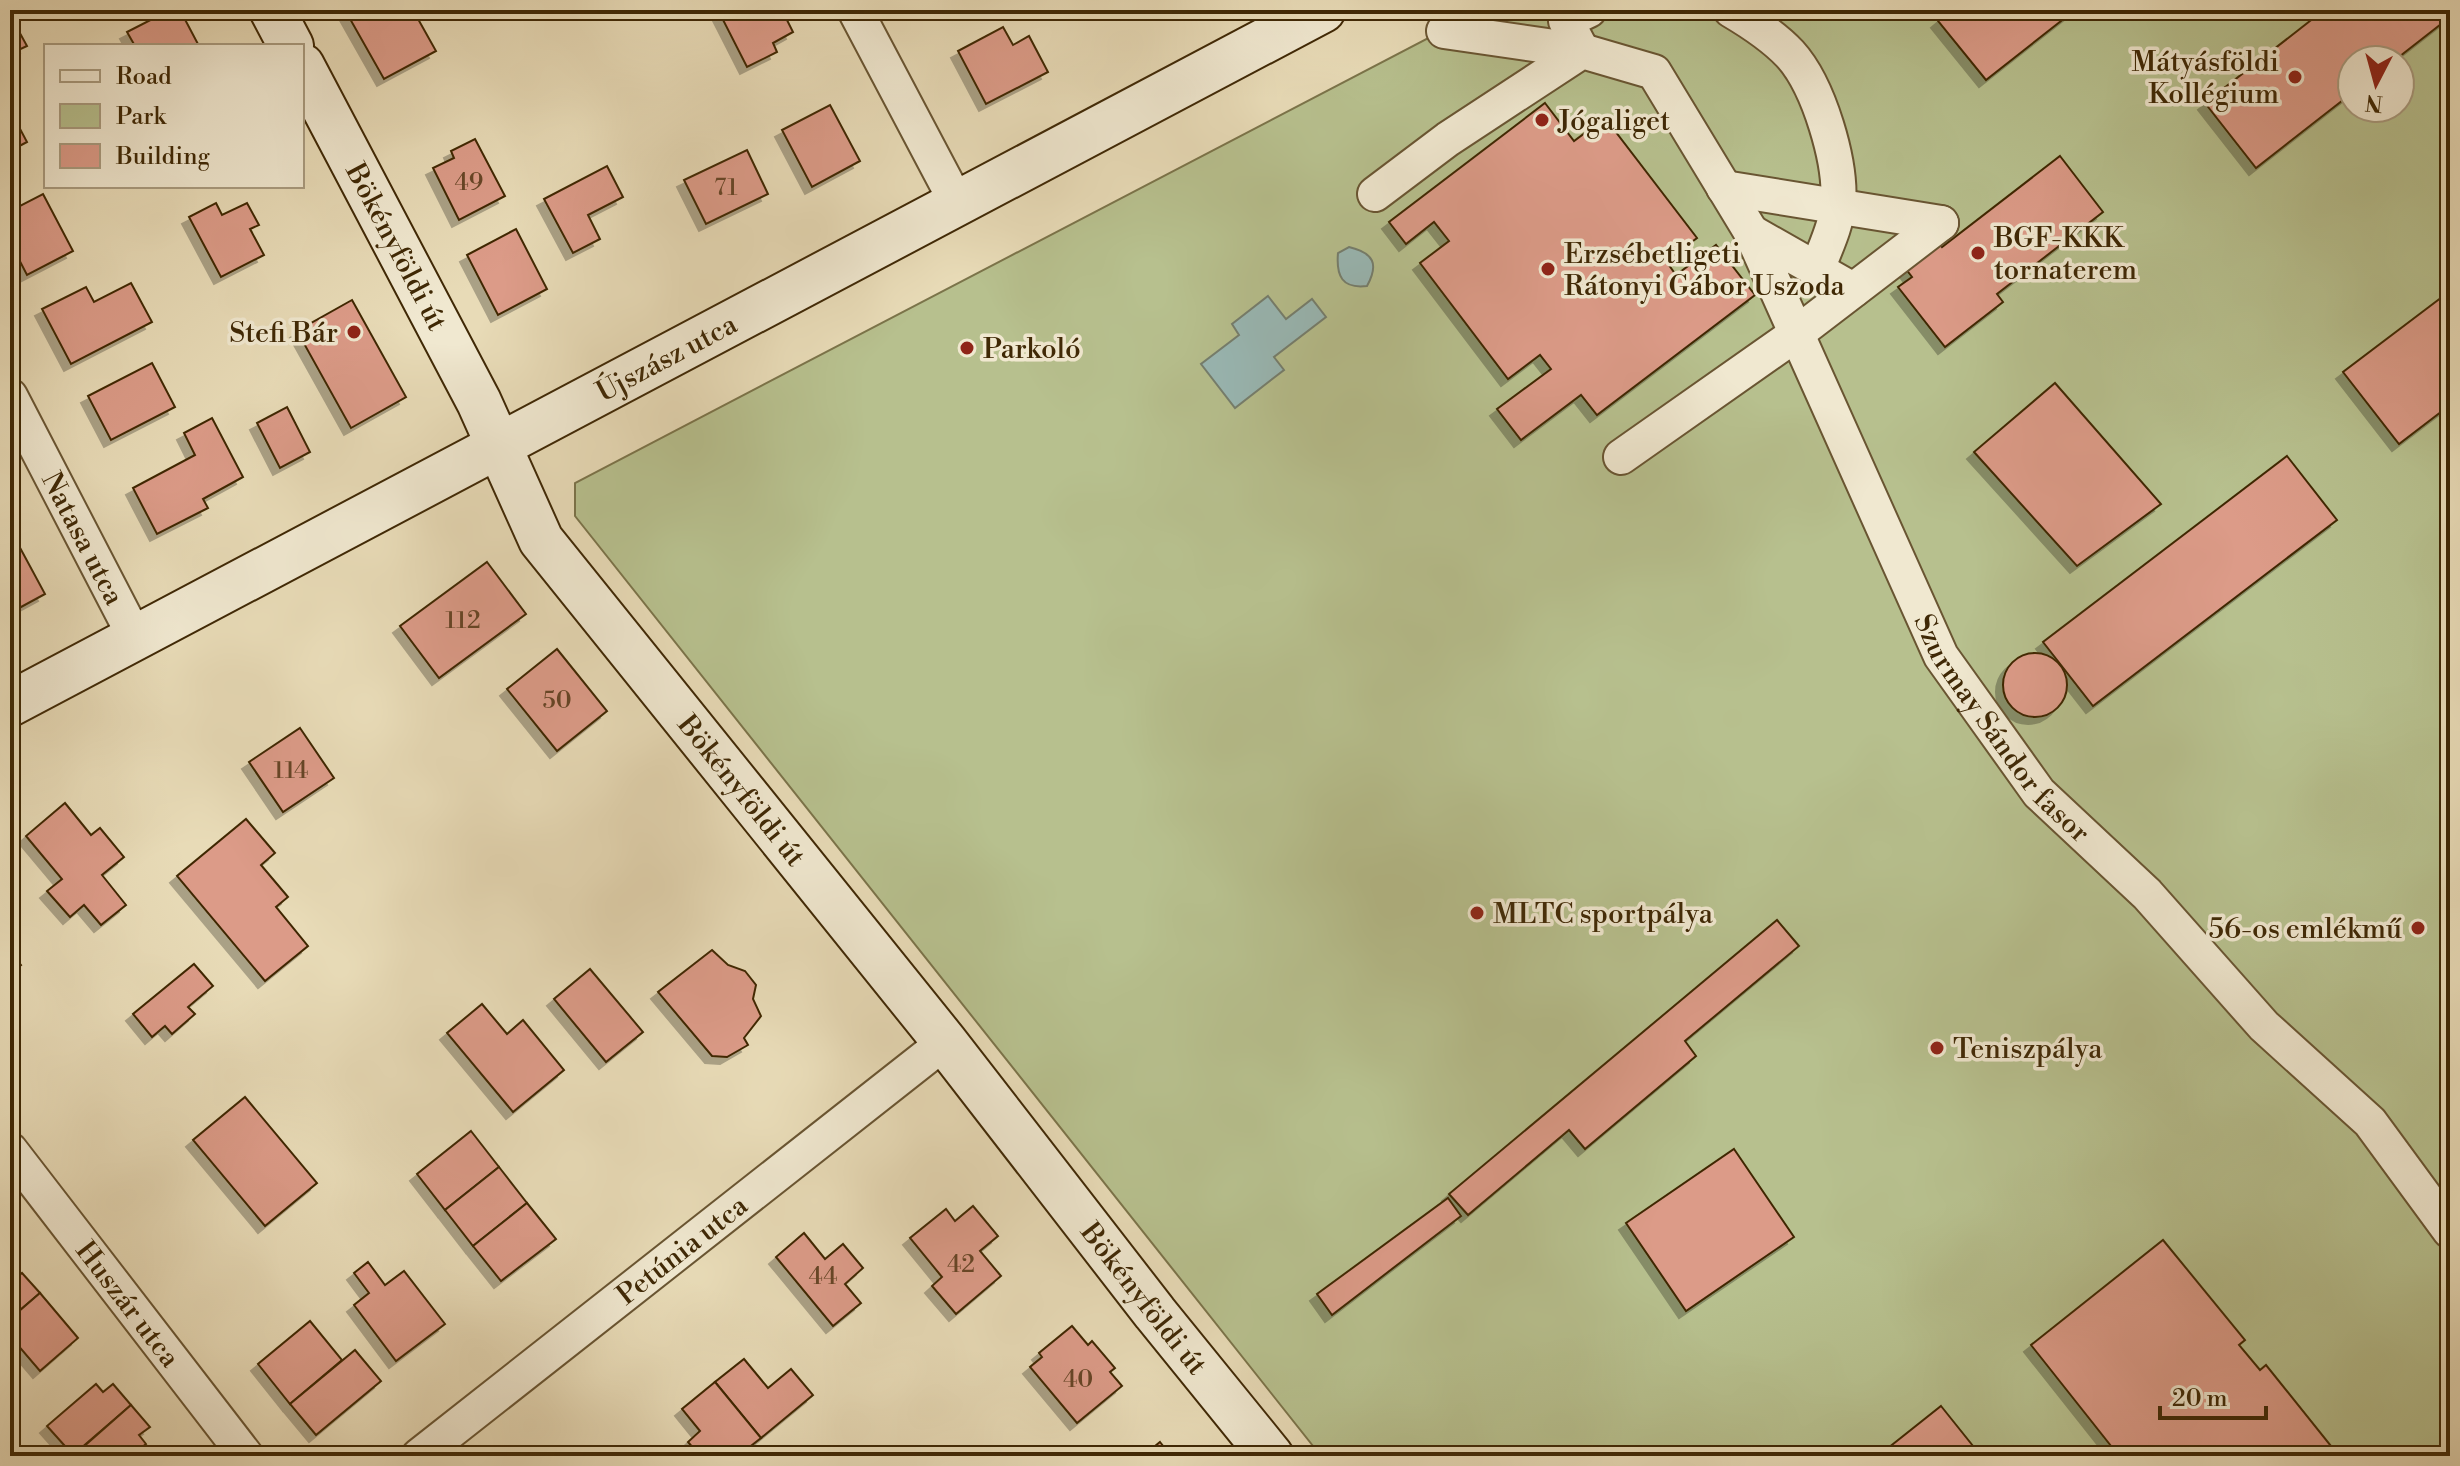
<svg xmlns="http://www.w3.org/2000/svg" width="2460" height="1466" font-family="'Libre Bodoni',serif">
	<defs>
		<filter id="shadow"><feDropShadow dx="-7" dy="7" stdDeviation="0" flood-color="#0004"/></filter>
	</defs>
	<rect width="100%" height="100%" fill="#e8dbb7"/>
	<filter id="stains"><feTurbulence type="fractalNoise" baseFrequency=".0025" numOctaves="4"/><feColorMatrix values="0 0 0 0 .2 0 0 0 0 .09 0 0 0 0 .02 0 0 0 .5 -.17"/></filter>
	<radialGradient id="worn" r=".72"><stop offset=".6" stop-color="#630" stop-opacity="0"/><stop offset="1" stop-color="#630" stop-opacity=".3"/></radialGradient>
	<!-- green -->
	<path fill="#b7c08e" stroke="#7b744a" stroke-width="2" fill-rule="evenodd" d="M1482 10H2450V1456H1321L575 516V483ZM2352 60H2400V108H2352Z"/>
	<!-- water -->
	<g fill="#99b9b6" stroke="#757f6f" stroke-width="2">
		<path d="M1349 247C1374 253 1379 264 1367 286 1342 289 1336 276 1338 253Z"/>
		<polygon points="1268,296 1286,319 1312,299 1326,317 1274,357 1284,370 1235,408 1201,364 1239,335 1232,324"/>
	</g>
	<!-- building -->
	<g fill="#dc9b88" stroke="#3f2805" stroke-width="2" filter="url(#shadow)">
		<polygon points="170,10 180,10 199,46 135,46 127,32"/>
		<polygon points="345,10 413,10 436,51 384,79"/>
		<polygon points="718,10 782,10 793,32 773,43 777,52 747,67"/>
		<polygon points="1951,10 2075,10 1986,80 1938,21"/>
		<polygon points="2324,10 2450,10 2450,17 2395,60 2352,60 2352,93 2256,168 2205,103"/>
		<polygon points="10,15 27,46 10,54"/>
		<polygon points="1003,27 1013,45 1029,36 1048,72 986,104 958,51"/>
		<polygon points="1545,103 1574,141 1605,118 1697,238 1666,261 1676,275 1716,245 1755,295 1597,415 1581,395 1521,440 1497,409 1551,369 1540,355 1508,379 1420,263 1449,241 1434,222 1406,244 1389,222"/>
		<polygon points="830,105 860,161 812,187 782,130"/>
		<polygon points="10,110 27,142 10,151"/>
		<polygon points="475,139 505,196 459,220 433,168 454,158 451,151"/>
		<polygon points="747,150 768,194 706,224 684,180"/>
		<polygon points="2060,156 2103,212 1997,294 2003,302 1945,347 1898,287 1912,277 1899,260 1932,234 1942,247"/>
		<polygon points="607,166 623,197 588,215 600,239 573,253 544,199"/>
		<polygon points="43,194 73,251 27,275 10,242 10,211"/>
		<polygon points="216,203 222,215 247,203 259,225 250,229 264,255 221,277 189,217"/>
		<polygon points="516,229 547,289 498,315 467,255"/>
		<polygon points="131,283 152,322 71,364 42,309 86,287 94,302"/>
		<polygon points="2450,291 2450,405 2399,444 2343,372"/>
		<polygon points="352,300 406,397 351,428 297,331"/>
		<polygon points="152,363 175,407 111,440 88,396"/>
		<polygon points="2055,383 2161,504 2077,566 1974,452"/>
		<polygon points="287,407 310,452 280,468 257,423"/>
		<polygon points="212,418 243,477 203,499 208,508 157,534 133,488 195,455 184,433"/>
		<polygon points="2287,456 2337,520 2093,706 2043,642"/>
		<polygon points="18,544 45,594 10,613 10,549"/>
		<polygon points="487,562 526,614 439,678 400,626"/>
		<polygon points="557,649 607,711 557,751 507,689"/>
		<circle cx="2035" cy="685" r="32"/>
		<polygon points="300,728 334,778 283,812 249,762"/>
		<polygon points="65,803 91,835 100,828 124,857 102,875 126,905 101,925 84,905 70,917 47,891 62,879 26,836"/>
		<polygon points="246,819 275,853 261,865 288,897 276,907 308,946 265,981 177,876"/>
		<polygon points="1777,920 1799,946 1685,1041 1696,1056 1585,1149 1569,1130 1468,1215 1449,1194"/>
		<polygon points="712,950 728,965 745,971 756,985 753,999 761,1016 744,1038 748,1045 727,1057 712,1056 658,992"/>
		<polygon points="10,951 21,965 10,974"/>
		<polygon points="194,964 213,986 188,1007 195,1014 172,1034 165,1026 152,1037 133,1014"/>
		<polygon points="590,969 643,1032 606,1062 554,999"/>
		<polygon points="482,1004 507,1034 523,1020 564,1070 513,1112 447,1033"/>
		<polygon points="245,1097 317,1183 265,1226 193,1140"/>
		<polygon points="471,1131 499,1167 445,1210 417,1174"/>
		<polygon points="1734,1149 1794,1237 1686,1311 1626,1223"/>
		<polygon points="499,1167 527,1203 473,1246 445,1210"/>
		<polygon points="1448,1198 1461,1216 1332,1315 1317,1294"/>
		<polygon points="527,1203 556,1239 501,1281 473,1246"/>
		<polygon points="973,1206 998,1236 980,1251 1001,1276 956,1314 932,1286 942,1277 910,1238 946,1209 955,1221"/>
		<polygon points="804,1233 825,1259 843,1244 863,1268 845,1284 861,1303 833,1326 776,1257"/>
		<polygon points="2163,1240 2245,1340 2239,1345 2260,1370 2266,1365 2339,1456 2119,1456 2031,1345"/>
		<polygon points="368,1262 385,1285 404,1271 445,1324 396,1361 354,1305 369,1293 354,1273"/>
		<polygon points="22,1273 40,1293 13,1316 10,1312 10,1283"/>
		<polygon points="40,1293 78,1338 40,1371 10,1336 10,1319"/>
		<polygon points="310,1321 342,1360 290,1404 258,1364"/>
		<polygon points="1072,1326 1088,1345 1092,1341 1115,1368 1110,1372 1122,1386 1077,1423 1030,1367 1042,1357 1039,1353"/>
		<polygon points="355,1350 381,1381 316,1435 290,1404"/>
		<polygon points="744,1359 768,1388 791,1369 813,1395 761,1438 715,1382"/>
		<polygon points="715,1382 761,1438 738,1456 719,1454 700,1456 688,1442 700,1431 682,1409"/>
		<polygon points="96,1384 103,1392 113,1384 131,1405 73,1455 47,1426"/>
		<polygon points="131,1405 150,1427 139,1435 146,1444 131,1456 73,1456"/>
		<polygon points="1941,1406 1981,1456 1878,1456"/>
		<polygon points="1160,1442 1171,1456 1143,1456"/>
	</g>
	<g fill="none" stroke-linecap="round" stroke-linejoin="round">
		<defs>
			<g id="street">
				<polyline points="855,10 957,203"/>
				<path d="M1731 10C1753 23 1773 36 1790 54 1819 86 1842 163 1838 205 1836 227 1824 250 1817 270"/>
				<polyline points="1444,31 1582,51"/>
				<polyline points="1582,51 1566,21 1589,10"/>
				<polyline points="1724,188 1941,223"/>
				<polyline points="1375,194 1448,139 1582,51 1654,72 1751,232"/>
				<path id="s1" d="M1853 290 1751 232 1941 656 2039 793 2147 894 2264 1026 2370 1122 2450 1231"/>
				<path id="s2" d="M10 396 136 639"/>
				<polyline points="1621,457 1796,334 1941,223"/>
				<path id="s3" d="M10 1150 246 1456"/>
				<path id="s4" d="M419 1456 945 1042"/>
			</g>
			<g id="secondary">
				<polyline points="272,10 291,46"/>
				<path id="s5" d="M302 66 479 402 541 540 945 1042 1155 1313 1271 1456"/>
				<path id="s6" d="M10 704 1323 10"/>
			</g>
		</defs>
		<!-- street casing -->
		<use href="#street" stroke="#695532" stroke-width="38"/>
		<!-- secondary casing -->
		<use href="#secondary" stroke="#3f2805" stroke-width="48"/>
		<!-- street -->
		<use href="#street" stroke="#f0e8d0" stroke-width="34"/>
		<!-- secondary -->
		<use href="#secondary" stroke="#f0e8d0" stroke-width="44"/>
	</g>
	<!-- markers -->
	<g fill="#8f2418" stroke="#f0e8d0" stroke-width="3">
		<circle cx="2295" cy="77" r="8"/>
		<circle cx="1542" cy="120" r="8"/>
		<circle cx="1978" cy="253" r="8"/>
		<circle cx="1548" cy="269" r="8"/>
		<circle cx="354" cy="332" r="8"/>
		<circle cx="967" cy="348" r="8"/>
		<circle cx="1477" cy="913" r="8"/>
		<circle cx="2418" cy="928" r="8"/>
		<circle cx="1937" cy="1048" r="8"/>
	</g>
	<g text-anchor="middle" stroke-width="7" stroke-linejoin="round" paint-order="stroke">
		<!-- number labels -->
		<g font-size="24" fill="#664526">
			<text x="469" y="190">49</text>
			<text x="726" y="195">71</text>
			<text x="463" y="628">112</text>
			<text x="557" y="708">50</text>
			<text x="291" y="778">114</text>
			<text x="961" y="1272">42</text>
			<text x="823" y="1284">44</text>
			<text x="1078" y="1387">40</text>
		</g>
		<!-- poi labels -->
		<g font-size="28" fill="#3f2805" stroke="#f0e8d0" text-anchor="start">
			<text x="2279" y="71" text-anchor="end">Mátyásföldi<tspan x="2279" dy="32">Kollégium</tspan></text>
			<text x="1558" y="130">Jógaliget</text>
			<text x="1994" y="247">BGF-KKK<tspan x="1994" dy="32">tornaterem</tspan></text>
			<text x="1564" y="263">Erzsébetligeti<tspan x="1564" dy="32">Rátonyi Gábor Uszoda</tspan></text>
			<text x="338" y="342" text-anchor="end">Stefi Bár</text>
			<text x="983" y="358">Parkoló</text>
			<text x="1493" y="923">MLTC sportpálya</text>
			<text x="2402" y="938" text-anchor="end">56-os emlékmű</text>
			<text x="1953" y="1058">Teniszpálya</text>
		</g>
		<!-- street labels -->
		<g font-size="28" fill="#3f2805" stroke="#f0e8d0">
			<text dy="10" stroke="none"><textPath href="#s5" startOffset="204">Bökényföldi út</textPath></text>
			<text dy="10" stroke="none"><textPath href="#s6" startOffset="742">Újszász utca</textPath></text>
			<text dy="10" stroke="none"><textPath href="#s2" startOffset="160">Natasa utca</textPath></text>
			<text dy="10" stroke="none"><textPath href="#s1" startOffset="676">Szurmay Sándor fasor</textPath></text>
			<text dy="10" stroke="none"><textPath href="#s5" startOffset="852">Bökényföldi út</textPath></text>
			<text dy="10" stroke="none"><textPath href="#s4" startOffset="334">Petúnia utca</textPath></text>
			<text dy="10" stroke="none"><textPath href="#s5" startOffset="1500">Bökényföldi út</textPath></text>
			<text dy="10" stroke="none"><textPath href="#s3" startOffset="194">Huszár utca</textPath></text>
		</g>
	</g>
	<!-- margin -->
	<rect width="2460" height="1466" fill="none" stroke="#e8dbb7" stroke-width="40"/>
	<rect x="12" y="12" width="2436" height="1442" fill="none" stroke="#3f2805" stroke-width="4"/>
	<rect x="20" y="20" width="2420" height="1426" fill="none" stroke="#3f2805" stroke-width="2"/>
	<!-- legend -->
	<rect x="44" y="44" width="260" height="144" fill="#f0e8d0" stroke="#a99b7f" stroke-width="2"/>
	<rect x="60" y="70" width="40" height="12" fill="#f0e8d0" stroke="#a99b7f" stroke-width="2"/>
	<text x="116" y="84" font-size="24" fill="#3f2805">Road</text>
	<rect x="60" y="104" width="40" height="24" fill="#b7c08e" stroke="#a99b7f" stroke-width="2"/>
	<text x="116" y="124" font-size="24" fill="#3f2805">Park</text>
	<rect x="60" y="144" width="40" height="24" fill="#dc9b88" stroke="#a99b7f" stroke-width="2"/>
	<text x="116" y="164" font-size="24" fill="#3f2805">Building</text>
	<!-- north arrow -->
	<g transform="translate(2376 84) rotate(186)"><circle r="38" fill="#f0e8d0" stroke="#a99b7f" stroke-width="2"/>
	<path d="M0-6L14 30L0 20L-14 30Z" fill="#8f2418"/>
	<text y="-12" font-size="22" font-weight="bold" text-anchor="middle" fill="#3f2805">N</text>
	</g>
	<!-- scale -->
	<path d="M2160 1406v12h106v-12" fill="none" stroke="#3f2805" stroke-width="4"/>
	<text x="2172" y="1406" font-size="24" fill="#3f2805" stroke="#f0e8d0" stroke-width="6" paint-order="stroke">20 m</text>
	<rect width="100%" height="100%" filter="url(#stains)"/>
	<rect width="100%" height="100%" fill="url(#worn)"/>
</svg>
